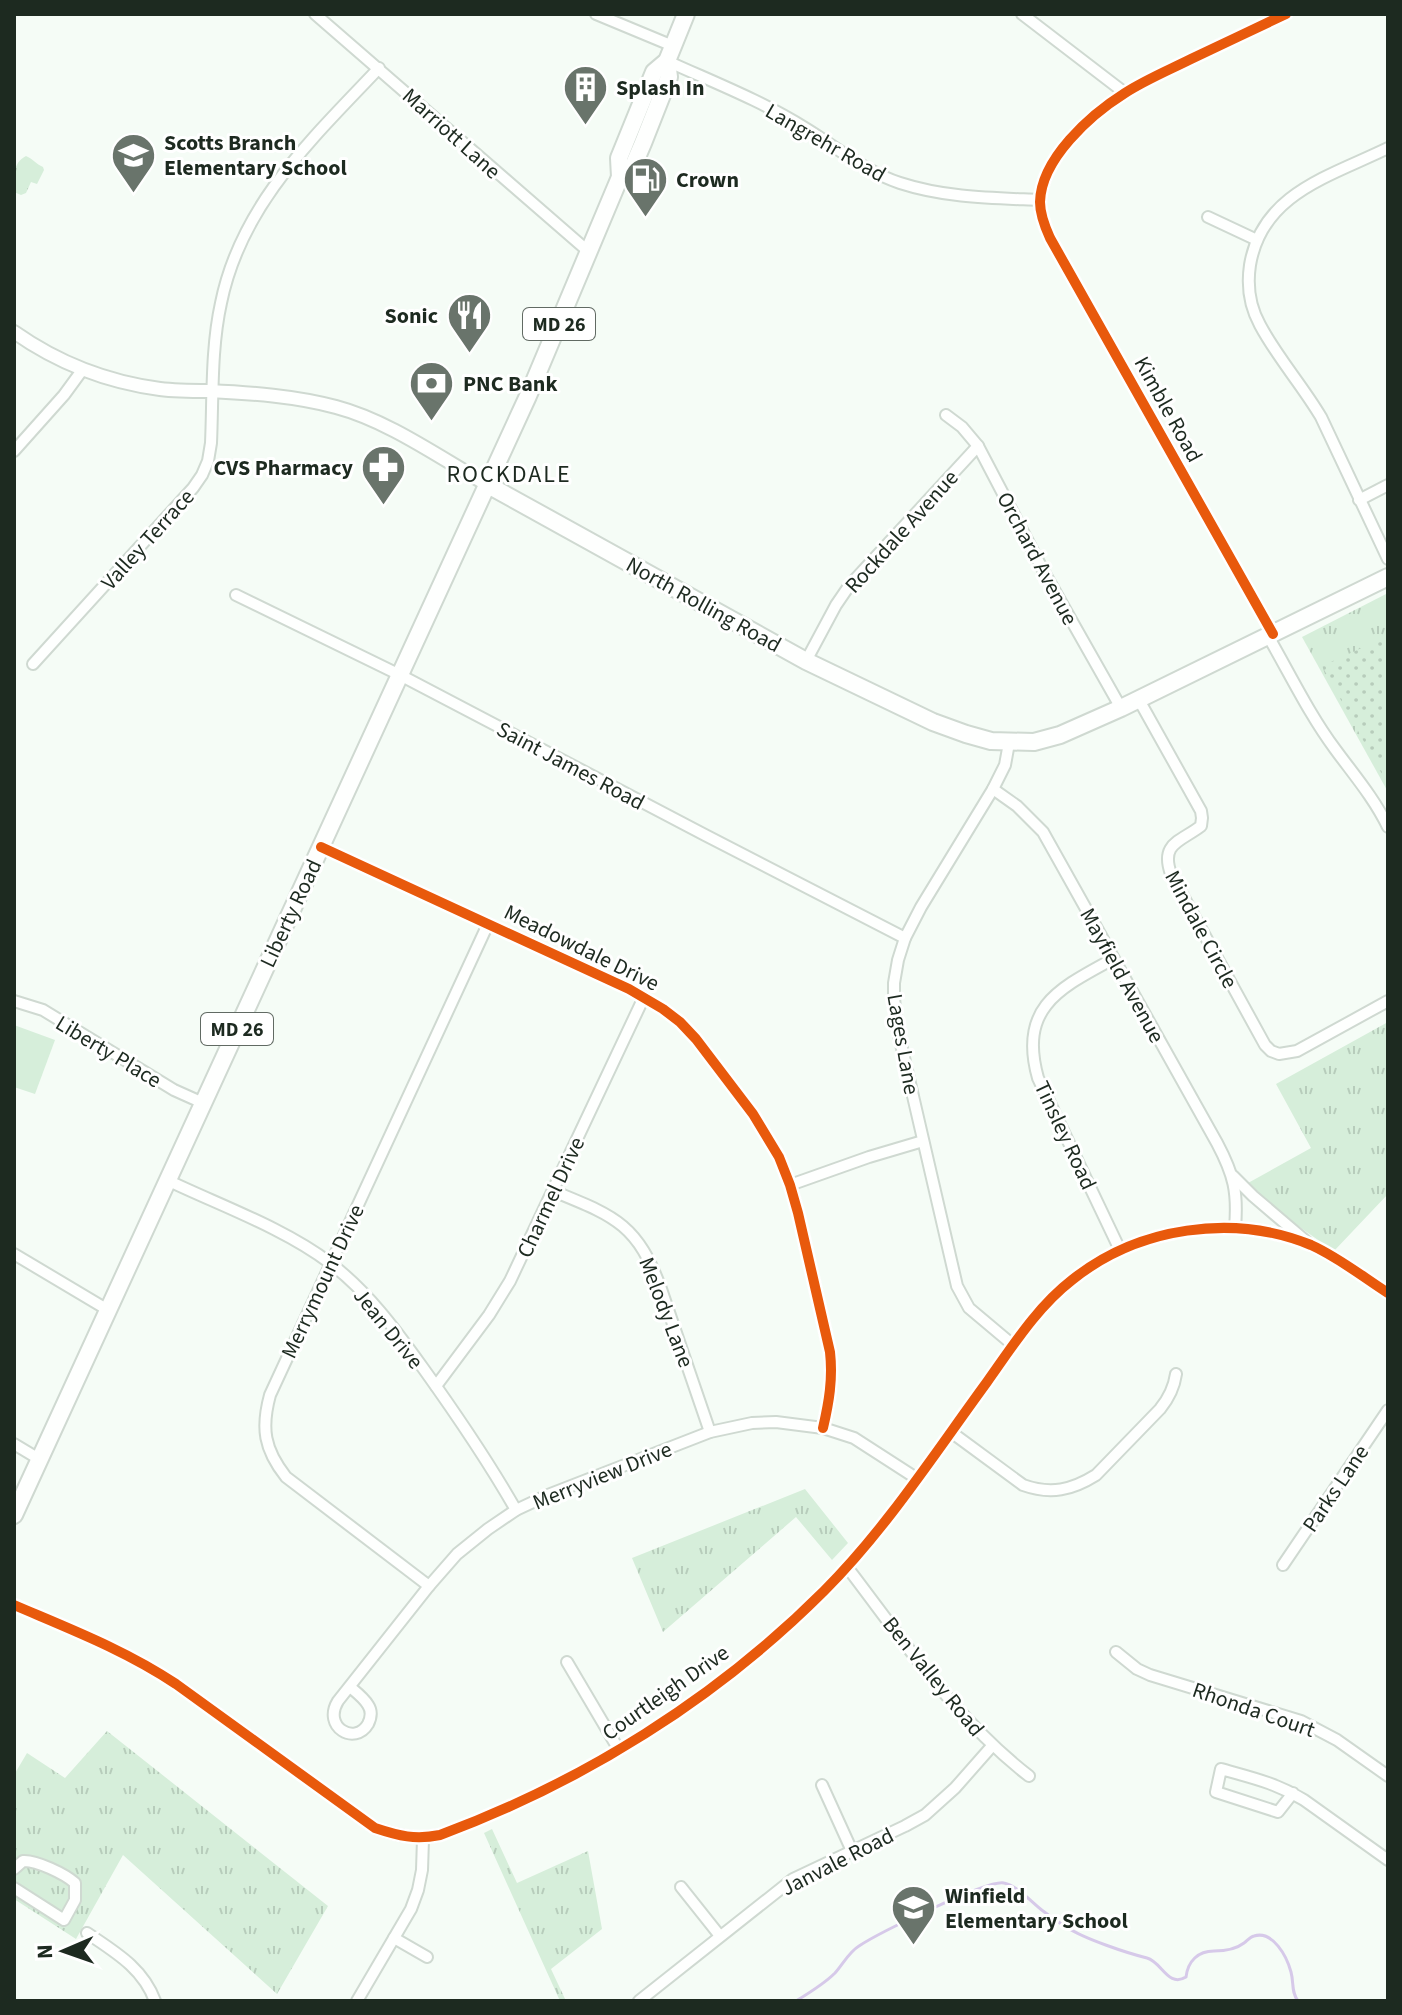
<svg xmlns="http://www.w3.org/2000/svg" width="1402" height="2015" font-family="'Source Sans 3',sans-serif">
	<defs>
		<pattern id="grass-tufts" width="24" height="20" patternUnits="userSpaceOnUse" patternTransform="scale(2)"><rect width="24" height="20" fill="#d6eeda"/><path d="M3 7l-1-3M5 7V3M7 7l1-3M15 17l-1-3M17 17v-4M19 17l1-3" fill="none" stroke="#b7ccbb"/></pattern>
		<pattern id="garden-dots" width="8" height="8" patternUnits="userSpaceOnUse" patternTransform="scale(2)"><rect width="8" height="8" fill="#d6eeda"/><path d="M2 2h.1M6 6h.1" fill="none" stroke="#b7ccbb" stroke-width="1.8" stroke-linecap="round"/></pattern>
	</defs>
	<rect width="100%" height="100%" fill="#f5fcf6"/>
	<!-- grass -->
	<g fill="url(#grass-tufts)">
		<path d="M26 156C33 159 36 164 43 167L44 170 37 184 31 182 26 193 21 195 14 192C14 178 12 163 26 156Z"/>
		<polygon points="1388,593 1388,792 1302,637"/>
		<path d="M1388 1022V1194L1334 1251C1304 1230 1272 1210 1248 1183L1311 1148 1276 1084Z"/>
		<polygon points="805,1489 848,1543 832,1560 796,1517 663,1632 632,1558"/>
		<polygon points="107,1731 328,1906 277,1994 123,1855 76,1939 14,1899 14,1775 27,1753 65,1778"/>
		<polygon points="492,1829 517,1883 588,1851 602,1929 551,1969 566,2001 560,2001 484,1833"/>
	</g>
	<!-- garden -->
	<polygon fill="url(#garden-dots)" points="1388,636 1388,785 1322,666"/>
	<!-- pitch -->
	<polygon fill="#d6eeda" points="14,1025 55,1040 35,1094 14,1087"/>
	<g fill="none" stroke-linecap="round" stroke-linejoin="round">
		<!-- stream -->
		<path stroke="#d6c9e9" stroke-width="3" d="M796 2001C809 1993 824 1984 835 1973 843 1964 849 1952 859 1946 877 1934 988 1879 1004 1883 1018 1886 1031 1902 1043 1911 1051 1917 1059 1923 1068 1928 1085 1939 1127 1953 1147 1958 1162 1962 1168 1988 1186 1977 1188 1961 1198 1951 1214 1951 1225 1951 1235 1950 1244 1943 1247 1941 1250 1937 1254 1936 1273 1930 1287 1957 1291 1972 1294 1983 1291 1992 1298 2001"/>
		<defs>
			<g id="minor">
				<polyline points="315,14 589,252"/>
				<polyline points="596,14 673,46"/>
				<polyline points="1022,14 1125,93"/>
				<path d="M667 61C713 82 762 101 805 128 836 147 866 172 900 183 946 198 993 198 1040 200"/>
				<path d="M1388 148C1331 176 1262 193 1250 265 1247 285 1250 307 1260 325 1277 357 1302 385 1321 417L1388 559"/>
				<polyline points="1208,217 1257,240"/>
				<polyline points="946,415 962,427 978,446 1044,572 1121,708"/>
				<polyline points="14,451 64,395 83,369"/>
				<polyline points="1359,500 1388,485"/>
				<polyline points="236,595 400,675 705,835 905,938"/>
				<path d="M1273 634 1050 238C1045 227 1040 215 1040 202 1041 159 1090 115 1125 93 1145 80 1169 70 1191 59 1223 44 1254 29 1286 14"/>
				<path d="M1268 636C1290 674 1309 714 1335 749 1354 775 1374 798 1388 827"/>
				<polyline points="806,661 836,605 849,586 978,446"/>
				<path d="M33 664 193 488 202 475 208 461 211 443C213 397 211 348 221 303 241 204 313 138 379 68"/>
				<path d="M1139 700 1201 811 1202 818 1201 826C1180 842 1160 843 1171 874L1265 1045 1271 1051 1279 1054 1297 1051 1388 1001"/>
				<polyline points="1009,743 1005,765 993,789 921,907 905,938 898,960 894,983 894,998 897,1027 957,1286 969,1308 1013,1345"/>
				<path d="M993 789 1017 806 1043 832 1217 1143C1234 1175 1238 1192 1235 1228"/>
				<path d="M321 847 629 989 663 1009 680 1022 696 1039 753 1114 779 1157 790 1185 798 1213 830 1352C833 1379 829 1402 823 1428"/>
				<path d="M1113 959C1060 988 1018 1007 1038 1078L1120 1250"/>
				<polyline points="14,1001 43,1010 174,1090 203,1103"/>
				<polyline points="1233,1176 1253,1196 1307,1242"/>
				<path d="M167 1180C219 1205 284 1228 330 1263 368 1292 395 1329 423 1368 456 1414 488 1461 516 1510"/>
				<polyline points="790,1185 869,1157 923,1141"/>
				<path d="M553 1191C614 1216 637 1223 661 1289L710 1432"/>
				<polyline points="14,1254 108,1310"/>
				<polyline points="436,1386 489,1315 510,1281 644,997"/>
				<path d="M951 1432 1023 1485C1051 1495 1072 1490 1096 1475L1160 1409C1169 1398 1174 1388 1176 1374"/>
				<polyline points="14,1444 39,1459"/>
				<polyline points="1283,1565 1388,1410"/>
				<path d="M847 1567C903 1640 955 1719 1029 1776"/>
				<path d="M429 1586 286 1477C264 1449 261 1428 270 1395L488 924"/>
				<path d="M14 1605C70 1629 125 1650 176 1684L375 1828C399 1836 415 1840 440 1835 583 1782 716 1699 824 1591 886 1529 935 1453 987 1382 1012 1347 1037 1307 1072 1280 1138 1227 1233 1213 1311 1245 1338 1257 1363 1277 1388 1293"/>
				<polyline points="1116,1652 1137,1669 1150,1675 1301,1721 1337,1740 1388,1776"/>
				<polyline points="567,1662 619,1750"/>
				<path d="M350 1687C356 1692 364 1698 368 1705 372 1711 371 1718 368 1724 355 1746 322 1727 338 1701L429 1586 457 1554 488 1529 516 1510 548 1495 710 1432 752 1423 776 1422 823 1428 854 1438 916 1478"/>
				<polyline points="822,1785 852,1851"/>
				<path d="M1293 1793 1278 1812 1216 1792 1221 1769C1253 1778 1276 1783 1304 1800L1388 1860"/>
				<path d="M14 1869 23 1861C36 1860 65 1874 75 1883V1900L64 1920 14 1888"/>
				<polyline points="681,1887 720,1936"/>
				<path d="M87 1933C115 1952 143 1968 155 2001"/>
				<polyline points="394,1938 427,1957"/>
				<polyline points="357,2001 411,1909 418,1890 422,1870 423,1839"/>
				<polyline points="639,2001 793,1879 905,1826 925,1815 955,1788 992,1746"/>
			</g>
			<path id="tertiary" d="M14 332C58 363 107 382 160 389 176 391 193 391 209 391 251 393 295 396 336 407 389 421 440 458 488 485"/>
			<g id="primary">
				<polyline points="620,177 619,158 654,72 667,61 686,14"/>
				<polyline points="488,485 806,661 933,722 966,734 991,741 1034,742 1060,735 1121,708 1388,577"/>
				<polyline points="14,1515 528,396 620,177 634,164 643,143 669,77 667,61"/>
			</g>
		</defs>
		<!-- minor casing -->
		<use href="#minor" stroke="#cfd9d1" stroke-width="14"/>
		<!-- tertiary casing -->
		<use href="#tertiary" stroke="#cfd9d1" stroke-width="16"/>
		<!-- primary casing -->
		<use href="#primary" stroke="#cfd9d1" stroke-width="20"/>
		<!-- minor -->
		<use href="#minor" stroke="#fefffe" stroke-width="10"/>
		<!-- tertiary -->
		<use href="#tertiary" stroke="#fefffe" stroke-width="12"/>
		<!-- primary -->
		<use href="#primary" stroke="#fefffe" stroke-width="16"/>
		<defs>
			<g id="cycleway">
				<path d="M1273 634 1050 238C1045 227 1040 215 1040 202 1041 159 1090 115 1125 93 1145 80 1169 70 1191 59 1223 44 1254 29 1286 14"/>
				<path d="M321 847 629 989 663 1009 680 1022 696 1039 753 1114 779 1157 790 1185 798 1213 830 1352C833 1379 829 1402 823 1428"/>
				<path d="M14 1605C70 1629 125 1650 176 1684L375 1828C399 1836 415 1840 440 1835 583 1782 716 1699 824 1591 886 1529 935 1453 987 1382 1012 1347 1037 1307 1072 1280 1138 1227 1233 1213 1311 1245 1338 1257 1363 1277 1388 1293"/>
			</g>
		</defs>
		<!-- cycleway casing -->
		<use href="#cycleway" stroke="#fff" stroke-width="15"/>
		<!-- cycleway -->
		<use href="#cycleway" stroke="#e8590c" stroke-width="10"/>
	</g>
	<!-- icons -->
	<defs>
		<symbol id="building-pin" viewBox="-11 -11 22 30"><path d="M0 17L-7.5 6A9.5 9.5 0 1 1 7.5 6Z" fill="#69746b" stroke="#fff"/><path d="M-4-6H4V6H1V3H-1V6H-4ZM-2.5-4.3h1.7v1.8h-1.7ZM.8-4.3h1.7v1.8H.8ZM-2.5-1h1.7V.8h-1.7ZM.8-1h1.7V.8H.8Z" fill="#fff"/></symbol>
		<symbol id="school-pin" viewBox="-11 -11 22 30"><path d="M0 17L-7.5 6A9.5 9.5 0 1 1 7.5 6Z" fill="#69746b" stroke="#fff"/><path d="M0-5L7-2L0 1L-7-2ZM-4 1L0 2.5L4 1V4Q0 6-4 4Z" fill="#fff"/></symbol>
		<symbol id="fuel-pin" viewBox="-11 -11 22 30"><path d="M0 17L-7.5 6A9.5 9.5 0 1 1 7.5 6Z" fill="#69746b" stroke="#fff"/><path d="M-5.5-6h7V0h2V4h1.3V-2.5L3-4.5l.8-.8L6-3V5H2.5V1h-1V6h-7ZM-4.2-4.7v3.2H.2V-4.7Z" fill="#fff"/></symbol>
		<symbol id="restaurant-pin" viewBox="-11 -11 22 30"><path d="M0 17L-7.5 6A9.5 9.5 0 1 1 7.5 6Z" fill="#69746b" stroke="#fff"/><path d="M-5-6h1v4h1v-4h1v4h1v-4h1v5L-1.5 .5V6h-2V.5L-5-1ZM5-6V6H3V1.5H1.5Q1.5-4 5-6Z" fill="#fff"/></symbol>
		<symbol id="bank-pin" viewBox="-11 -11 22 30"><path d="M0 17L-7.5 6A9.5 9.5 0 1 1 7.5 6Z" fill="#69746b" stroke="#fff"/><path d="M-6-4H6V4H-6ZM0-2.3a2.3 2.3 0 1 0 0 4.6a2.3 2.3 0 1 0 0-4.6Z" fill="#fff"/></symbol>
		<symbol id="pharmacy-pin" viewBox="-11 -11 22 30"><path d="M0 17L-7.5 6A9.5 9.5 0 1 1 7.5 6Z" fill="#69746b" stroke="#fff"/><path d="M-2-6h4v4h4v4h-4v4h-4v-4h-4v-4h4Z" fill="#fff"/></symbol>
	</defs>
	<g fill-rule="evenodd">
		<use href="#building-pin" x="560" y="62" width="51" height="69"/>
		<use href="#school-pin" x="108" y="130" width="51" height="69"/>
		<use href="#fuel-pin" x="620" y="154" width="51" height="69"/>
		<use href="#restaurant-pin" x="444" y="290" width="51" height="69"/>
		<use href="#bank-pin" x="406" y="358" width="51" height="69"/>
		<use href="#pharmacy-pin" x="358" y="442" width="51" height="69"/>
		<use href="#school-pin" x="888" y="1882" width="51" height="69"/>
	</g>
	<g text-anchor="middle" stroke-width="6" stroke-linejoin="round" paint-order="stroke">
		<!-- shield labels -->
		<g fill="#fff" stroke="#616a63" stroke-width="2">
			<rect x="523" y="308" width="72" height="32" rx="6"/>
			<rect x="201" y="1013" width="72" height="32" rx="6"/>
		</g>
		<g font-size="20" font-weight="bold" fill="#1d2a20">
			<text x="559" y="331">MD 26</text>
			<text x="237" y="1036">MD 26</text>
		</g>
		<!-- poi labels -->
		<g font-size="22" font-weight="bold" fill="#1d2a20" stroke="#fff" text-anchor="start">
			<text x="616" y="95">Splash In</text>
			<text x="164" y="150">Scotts Branch<tspan x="164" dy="25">Elementary School</tspan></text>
			<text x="676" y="187">Crown</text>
			<text x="438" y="323" text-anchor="end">Sonic</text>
			<text x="463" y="391">PNC Bank</text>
			<text x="353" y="475" text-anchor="end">CVS Pharmacy</text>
			<text x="945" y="1903">Winfield<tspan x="945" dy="25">Elementary School</tspan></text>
		</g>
		<!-- street labels -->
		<g font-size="22" fill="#1d2a20" stroke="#fff">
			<text transform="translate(452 133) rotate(42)" y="8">Marriott Lane</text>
			<text transform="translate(826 142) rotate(30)" y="8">Langrehr Road</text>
			<text transform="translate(1169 409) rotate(61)" y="8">Kimble Road</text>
			<text transform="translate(901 531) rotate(-48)" y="8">Rockdale Avenue</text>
			<text transform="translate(147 539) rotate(-48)" y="8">Valley Terrace</text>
			<text transform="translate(1038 558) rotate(62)" y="8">Orchard Avenue</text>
			<text transform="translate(704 604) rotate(29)" y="8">North Rolling Road</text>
			<text transform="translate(571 765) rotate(28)" y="8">Saint James Road</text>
			<text transform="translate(290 913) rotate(-65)" y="8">Liberty Road</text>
			<text transform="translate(1202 929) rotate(62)" y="8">Mindale Circle</text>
			<text transform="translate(582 947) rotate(26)" y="8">Meadowdale Drive</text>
			<text transform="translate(1123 975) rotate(61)" y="8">Mayfield Avenue</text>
			<text transform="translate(904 1044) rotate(80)" y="8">Lages Lane</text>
			<text transform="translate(109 1051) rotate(31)" y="8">Liberty Place</text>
			<text transform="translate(1066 1135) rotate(65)" y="8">Tinsley Road</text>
			<text transform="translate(550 1197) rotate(-65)" y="8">Charmel Drive</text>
			<text transform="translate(322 1281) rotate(-65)" y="8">Merrymount Drive</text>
			<text transform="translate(667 1312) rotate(69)" y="8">Melody Lane</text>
			<text transform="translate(389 1328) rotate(51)" y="8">Jean Drive</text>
			<text transform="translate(602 1475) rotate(-22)" y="8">Merryview Drive</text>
			<text transform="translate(1335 1488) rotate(-56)" y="8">Parks Lane</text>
			<text transform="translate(934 1676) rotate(51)" y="8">Ben Valley Road</text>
			<text transform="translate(665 1692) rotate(-35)" y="8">Courtleigh Drive</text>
			<text transform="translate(1254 1709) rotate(19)" y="8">Rhonda Court</text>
			<text transform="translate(837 1861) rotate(-27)" y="8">Janvale Road</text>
		</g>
		<!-- neighbourhood labels -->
		<g font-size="24" letter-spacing="2" fill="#1d2a20" stroke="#fff">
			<text x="509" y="482">ROCKDALE</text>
		</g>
	</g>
	<!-- border -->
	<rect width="1402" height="2015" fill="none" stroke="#1d2a20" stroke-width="32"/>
	<!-- north arrow -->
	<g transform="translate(64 1951) rotate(268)" stroke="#ffffff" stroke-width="6" paint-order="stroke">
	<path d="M0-6L14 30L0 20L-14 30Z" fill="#1d2a20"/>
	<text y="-12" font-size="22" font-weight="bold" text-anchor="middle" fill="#1d2a20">N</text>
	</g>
</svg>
